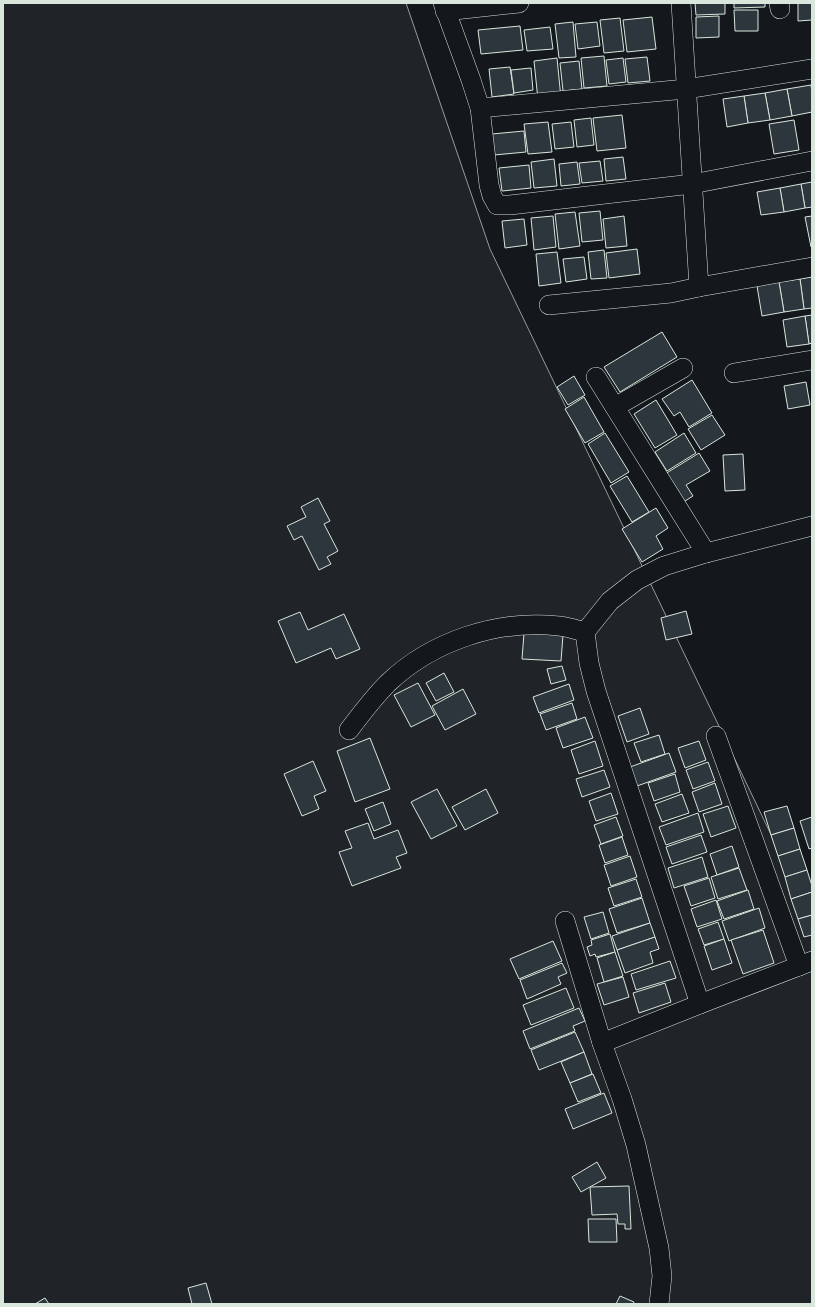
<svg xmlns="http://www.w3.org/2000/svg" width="815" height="1307" font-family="Montserrat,sans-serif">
	<rect width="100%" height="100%" fill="#14181c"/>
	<!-- green -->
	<polygon fill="#202428" stroke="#939e99" points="3,3 406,3 490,249 812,920 812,1304 3,1304"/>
	<!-- building -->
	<g fill="#2c363c" stroke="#d8e6dc">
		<polygon points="695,3 725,3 725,14 696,15"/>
		<polygon points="734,3 765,3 765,7 734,8"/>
		<polygon points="798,3 812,3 812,20 798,21"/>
		<polygon points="734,10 758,10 758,31 735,31"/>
		<polygon points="719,16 719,37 696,38 696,17"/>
		<polygon points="652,17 656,49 627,52 623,20"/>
		<polygon points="620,18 624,51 604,53 600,20"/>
		<polygon points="573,22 576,57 559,58 555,24"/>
		<polygon points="597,22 600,46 578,49 575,24"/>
		<polygon points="520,26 523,50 481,54 478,30"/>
		<polygon points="550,27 553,49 527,51 524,30"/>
		<polygon points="604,56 607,86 584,88 581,58"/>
		<polygon points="647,57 650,81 628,83 625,59"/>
		<polygon points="557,58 561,98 538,100 534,61"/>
		<polygon points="623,58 626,82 609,84 606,60"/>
		<polygon points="579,61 582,89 563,91 560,63"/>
		<polygon points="510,67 514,94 492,97 489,69"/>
		<polygon points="531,68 533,90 514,93 511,70"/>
		<polygon points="811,85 812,93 812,112 792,116 787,89"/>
		<polygon points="787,89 792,116 770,120 765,93"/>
		<polygon points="765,93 770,120 748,123 744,96"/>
		<polygon points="744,96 748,123 727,127 723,99"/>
		<polygon points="622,115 626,148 597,151 593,118"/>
		<polygon points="591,118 594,145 577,147 574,120"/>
		<polygon points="794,120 799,150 774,154 769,124"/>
		<polygon points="548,122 552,152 528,154 524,124"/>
		<polygon points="571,122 574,147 555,149 552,124"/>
		<polygon points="524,131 526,152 494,155 492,134"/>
		<polygon points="623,157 626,179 606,181 604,159"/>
		<polygon points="554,159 557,186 534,188 531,162"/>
		<polygon points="600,161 603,181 582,183 579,163"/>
		<polygon points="577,162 580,184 561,186 559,164"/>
		<polygon points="529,165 531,188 502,191 499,168"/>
		<polygon points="812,182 812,207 805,208 801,184"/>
		<polygon points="801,184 805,208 784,212 780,188"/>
		<polygon points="780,188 784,212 761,215 757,192"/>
		<polygon points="600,211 603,240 582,242 579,213"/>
		<polygon points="575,212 580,246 559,249 555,214"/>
		<polygon points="553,216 556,247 534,250 531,218"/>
		<polygon points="624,216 627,246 606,248 603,219"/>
		<polygon points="812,216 812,247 811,247 805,217"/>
		<polygon points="524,219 527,245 505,248 502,221"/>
		<polygon points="637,249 640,274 609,278 606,253"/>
		<polygon points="604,250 607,278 591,279 588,252"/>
		<polygon points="557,252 561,283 539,286 536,254"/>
		<polygon points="584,257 587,279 566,282 563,259"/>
		<polygon points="812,277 812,308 804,309 800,279"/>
		<polygon points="800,279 804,309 784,312 779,282"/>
		<polygon points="779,282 784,312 762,316 757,286"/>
		<polygon points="812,315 812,343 809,344 805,316"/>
		<polygon points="805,316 809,344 787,347 783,320"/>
		<polygon points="662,332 677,357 620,392 604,367"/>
		<polygon points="574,376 585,395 568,405 557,387"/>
		<polygon points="692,380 712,413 689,427 680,412 674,416 662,399"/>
		<polygon points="806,382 810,405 788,409 784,386"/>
		<polygon points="584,397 604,432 585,443 565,409"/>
		<polygon points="656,400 677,435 655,448 634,414"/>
		<polygon points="712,415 725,435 701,450 688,429"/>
		<polygon points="605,433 629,472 611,483 588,444"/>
		<polygon points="684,433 696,453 667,471 655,452"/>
		<polygon points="699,453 710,471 686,485 693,496 682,503 665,474"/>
		<polygon points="743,454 745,490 725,491 723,455"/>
		<polygon points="627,476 649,512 632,522 610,486"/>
		<polygon points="318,498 330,521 324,524 338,551 327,557 331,564 319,570 302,536 294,540 287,526 306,517 301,507"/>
		<polygon points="656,508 668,528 656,536 663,549 642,562 622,529"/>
		<polygon points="686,611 692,634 666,640 661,618"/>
		<polygon points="300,612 308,630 344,614 360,649 336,659 331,648 296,663 278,621"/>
		<polygon points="524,633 563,635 561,661 522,659"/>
		<polygon points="562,666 566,680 551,684 547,669"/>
		<polygon points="444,673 454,692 436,701 426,683"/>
		<polygon points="418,683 435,715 411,727 394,695"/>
		<polygon points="569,684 574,700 539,713 533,697"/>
		<polygon points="463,689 476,714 445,730 432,706"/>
		<polygon points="572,703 577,719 546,730 540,714"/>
		<polygon points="640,708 649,734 627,742 618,716"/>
		<polygon points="585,717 593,738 563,748 556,728"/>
		<polygon points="659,735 665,754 641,762 634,743"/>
		<polygon points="370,738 390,789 355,802 337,751"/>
		<polygon points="595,741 603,766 579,774 571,750"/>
		<polygon points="699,741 706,760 685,768 678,748"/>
		<polygon points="669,753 676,772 637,786 630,767"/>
		<polygon points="313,761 326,791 314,796 319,809 302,816 284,774"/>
		<polygon points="708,762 715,781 693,789 686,770"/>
		<polygon points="604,770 610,787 582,797 576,779"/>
		<polygon points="675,774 680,792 654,801 648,783"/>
		<polygon points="715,783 722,804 699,812 692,792"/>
		<polygon points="437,789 457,826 431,839 411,802"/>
		<polygon points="486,789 498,813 465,830 452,807"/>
		<polygon points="611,793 618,814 596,821 589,801"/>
		<polygon points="682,794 689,813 662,822 655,804"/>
		<polygon points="383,802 391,824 374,831 365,809"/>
		<polygon points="728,806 736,828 711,837 703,814"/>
		<polygon points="787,806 794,828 771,835 764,812"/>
		<polygon points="698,813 704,832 666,845 659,827"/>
		<polygon points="616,817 623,836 601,844 594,825"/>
		<polygon points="812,817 812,848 809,849 800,821"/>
		<polygon points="368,823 374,839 398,830 407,853 396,857 401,868 352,886 339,852 352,848 345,831"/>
		<polygon points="794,828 800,849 778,856 771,835"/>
		<polygon points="701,835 707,852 672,864 666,847"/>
		<polygon points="622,837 628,855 605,863 599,845"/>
		<polygon points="732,846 739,867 717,875 710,854"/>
		<polygon points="800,849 807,870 785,877 778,856"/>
		<polygon points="630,856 637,877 611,886 604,865"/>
		<polygon points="702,857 708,877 674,888 668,868"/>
		<polygon points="739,868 747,890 718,899 711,877"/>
		<polygon points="807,870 812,886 812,892 791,899 785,877"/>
		<polygon points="709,878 715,898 691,906 684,886"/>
		<polygon points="636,879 642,897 614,906 608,888"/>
		<polygon points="748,890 754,909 724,919 717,901"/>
		<polygon points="812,892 812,915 798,919 791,899"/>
		<polygon points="642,898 650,923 617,933 609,909"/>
		<polygon points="716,900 722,919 697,927 691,909"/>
		<polygon points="759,908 765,928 729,941 722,921"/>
		<polygon points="603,912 609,933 591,939 584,917"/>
		<polygon points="812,915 812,935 804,937 798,919"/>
		<polygon points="718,922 724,939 704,945 698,929"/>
		<polygon points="650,923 655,937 617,950 612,936"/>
		<polygon points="763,930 774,963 743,974 731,940"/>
		<polygon points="610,934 615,952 596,957 595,954 590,956 587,947 592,945 591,940"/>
		<polygon points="655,937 659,949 650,952 653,963 625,973 617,950"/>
		<polygon points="724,939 732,963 712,970 704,946"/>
		<polygon points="553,941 562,961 519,979 510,959"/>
		<polygon points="615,952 623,976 604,982 597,958"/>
		<polygon points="670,961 676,978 636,990 631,974"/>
		<polygon points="562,963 567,973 558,977 561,984 527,999 520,980"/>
		<polygon points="623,977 629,997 604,1005 597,984"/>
		<polygon points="665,983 671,1002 639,1013 633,993"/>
		<polygon points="566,988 574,1008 531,1025 523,1005"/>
		<polygon points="579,1008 585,1021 573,1026 575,1031 530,1049 523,1031"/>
		<polygon points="575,1032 584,1052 539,1070 531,1050"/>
		<polygon points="584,1052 592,1074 570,1083 561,1062"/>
		<polygon points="593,1074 601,1093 578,1102 570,1083"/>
		<polygon points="604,1093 612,1113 573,1129 565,1109"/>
		<polygon points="597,1162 606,1178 581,1192 572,1177"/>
		<polygon points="629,1186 631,1229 625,1229 625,1224 618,1224 617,1214 592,1215 590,1187"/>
		<polygon points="588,1219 616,1219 617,1242 589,1242"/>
		<polygon points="206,1283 212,1304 192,1304 188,1288"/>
		<polygon points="620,1296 634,1302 633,1304 616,1304"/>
		<polygon points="45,1298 49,1304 35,1304"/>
	</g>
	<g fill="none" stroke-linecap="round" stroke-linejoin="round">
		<defs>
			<g id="minor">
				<polyline points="443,3 471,80 480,108 489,185 492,196 497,205 510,205 692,184 812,161"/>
				<polyline points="779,3 780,9"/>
				<polyline points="445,11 519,3"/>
				<polyline points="480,108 686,89 812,69"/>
				<polyline points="699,287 812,267"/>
				<polyline points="549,305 671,293 699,287 681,3"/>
				<polyline points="734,373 812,360"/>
				<polyline points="596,377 706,553"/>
				<polyline points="615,407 683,368"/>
				<path d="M349 730C361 714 373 698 388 683 432 641 498 619 559 626 568 627 577 630 585 632"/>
				<polyline points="716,736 799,966"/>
				<polyline points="565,921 602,1043"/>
				<polyline points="700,1004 596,691 589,663 585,632 610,601 637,580 664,566 706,553 812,526"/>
				<polyline points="659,1304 662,1276 659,1248 636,1145 622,1099 602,1043 700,1004 812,961"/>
			</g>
		</defs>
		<!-- minor casing -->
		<use href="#minor" stroke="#d8e6dc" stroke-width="20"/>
		<!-- minor -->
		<use href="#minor" stroke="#14181c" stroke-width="19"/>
	</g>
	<!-- border -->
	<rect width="815" height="1307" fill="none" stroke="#d8e6dc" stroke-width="8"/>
</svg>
